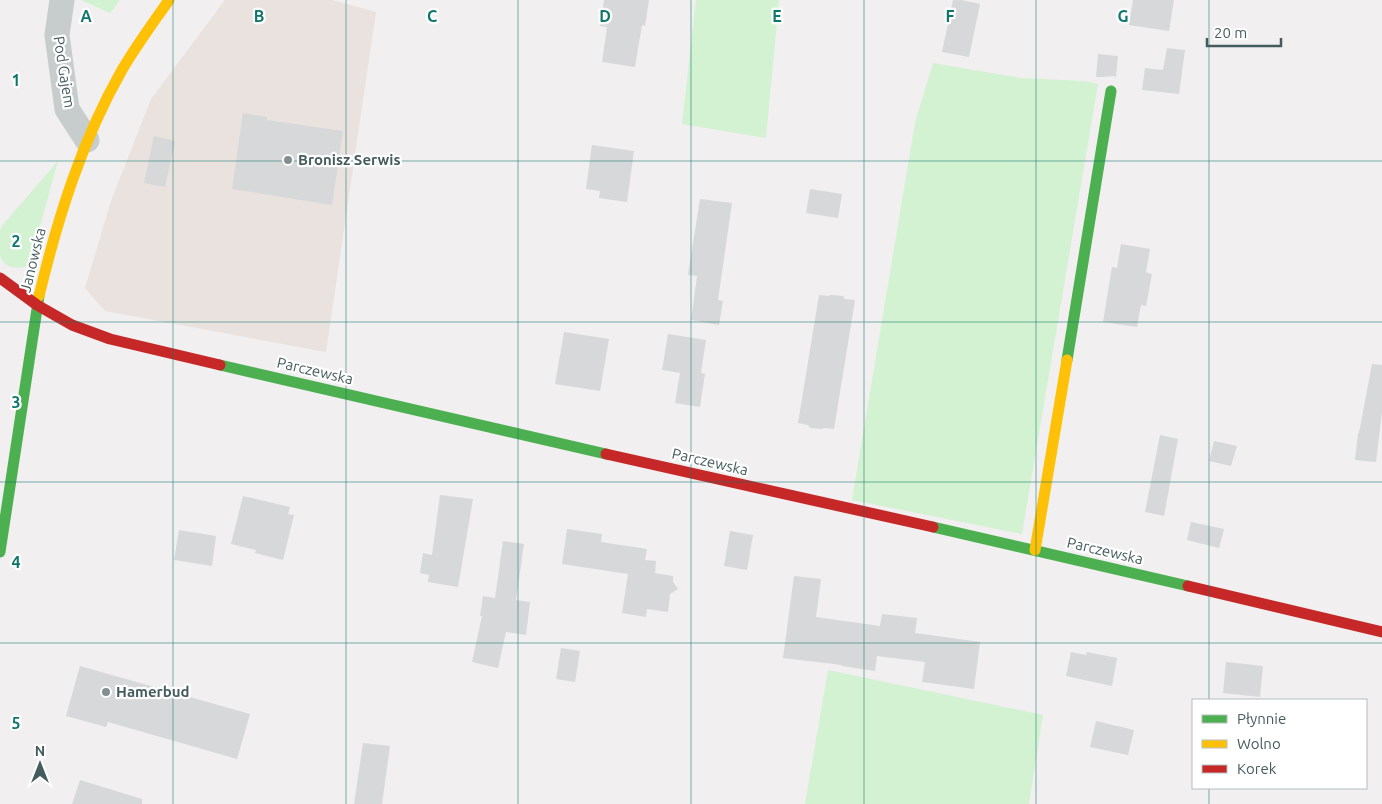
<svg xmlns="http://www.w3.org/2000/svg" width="1382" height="804" font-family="Ubuntu,sans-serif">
	<rect width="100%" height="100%" fill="#f1eff0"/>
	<!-- commercial -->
	<polygon fill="#eae2df" points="225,0 332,0 376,12 326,352 105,311 85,288 111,201 151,99"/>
	<!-- green -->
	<g fill="#d2f2d2">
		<polygon points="81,0 120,0 110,13"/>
		<polygon points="696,0 779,0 766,138 682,124"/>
		<polygon points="933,63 1021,78 1084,81 1098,84 1022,534 852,500 915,123"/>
		<path d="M58 161 29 266C18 269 4 269 0 256V230L2 226Z"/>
		<polygon points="828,670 1043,715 1029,804 805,804"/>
	</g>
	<!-- building -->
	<g fill="#d7d8d9">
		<polygon points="604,0 649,0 645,26 642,25 635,67 602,62 607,27 600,26"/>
		<polygon points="953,0 961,0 980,4 969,57 942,52"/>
		<polygon points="1133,0 1174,0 1169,31 1129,25"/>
		<polygon points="1167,48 1185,50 1179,94 1142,90 1145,68 1163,70"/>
		<polygon points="1098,54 1118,56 1116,77 1113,76 1104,77 1096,77"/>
		<polygon points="243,113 267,117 267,120 343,131 332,205 232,189"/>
		<polygon points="154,136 175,141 165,187 144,183"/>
		<polygon points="592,145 634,151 627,202 599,198 600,191 586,189"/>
		<polygon points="810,189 842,194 838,218 806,213"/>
		<polygon points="700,199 732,203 718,300 723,301 719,325 691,320 697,276 688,275"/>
		<polygon points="1121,244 1150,249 1146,272 1152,274 1146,306 1141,305 1137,327 1103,322 1112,267 1117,268"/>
		<polygon points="819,295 829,296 831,295 843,296 845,299 855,300 834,429 824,428 822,429 810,428 808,425 798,423"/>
		<polygon points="564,332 609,339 600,391 555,384"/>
		<polygon points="668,334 706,340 701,373 705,374 700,407 675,403 680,373 662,370"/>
		<polygon points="1372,364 1382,365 1382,412 1376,462 1355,460 1358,433 1359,433"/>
		<polygon points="1160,435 1178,439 1164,516 1145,512"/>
		<polygon points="1214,441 1237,446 1231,466 1209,461"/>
		<polygon points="440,495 473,499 458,587 428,582 429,575 420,573 423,553 432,555"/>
		<polygon points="243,496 290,507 288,514 294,515 283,560 255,553 256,550 231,544"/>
		<polygon points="1191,522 1224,529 1219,548 1187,540"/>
		<polygon points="567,529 602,534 601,542 647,549 645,560 656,561 655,573 673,576 673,582 678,589 670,594 668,612 647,609 646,617 622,613 628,574 562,564"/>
		<polygon points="179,530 216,536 212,566 174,560"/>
		<polygon points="730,531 753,535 747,570 724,566"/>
		<polygon points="503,541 524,544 516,600 530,602 526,635 506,632 498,668 472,662 482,616 480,616 483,596 495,598"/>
		<polygon points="794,576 821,579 816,617 880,626 882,614 917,618 915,633 980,642 974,689 922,682 925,662 877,656 875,671 842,666 842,665 783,658"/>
		<polygon points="561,648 580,651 575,682 556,679"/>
		<polygon points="1071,652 1086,655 1087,652 1117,658 1112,686 1066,676"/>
		<polygon points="1226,662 1263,666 1260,697 1223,693"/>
		<polygon points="80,666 250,714 237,759 108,722 106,727 66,716"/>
		<polygon points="1096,721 1134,730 1128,755 1090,747"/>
		<polygon points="363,743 390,746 382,804 354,804"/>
		<polygon points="80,780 142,799 142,804 72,804"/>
	</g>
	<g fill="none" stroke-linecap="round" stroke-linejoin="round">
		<!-- street -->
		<polyline stroke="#c7cccc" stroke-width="25" points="62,0 57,35 67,109 87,140"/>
		<!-- fast -->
		<g stroke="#4caf50" stroke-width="11">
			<polyline points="1067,360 1111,91"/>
			<polyline points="220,365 606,454"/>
			<polyline points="933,527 1188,586"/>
			<polyline points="0,552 39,296"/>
		</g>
		<!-- slow -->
		<g stroke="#ffc107" stroke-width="11">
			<path d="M39 296C58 217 82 140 122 70 136 46 153 23 169 0"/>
			<polyline points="1035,550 1067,360"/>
		</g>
		<!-- jam -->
		<g stroke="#c62828" stroke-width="11">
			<polyline points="0,278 37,305 72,325 110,339 220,365"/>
			<polyline points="606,454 933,527"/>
			<polyline points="1188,586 1382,632"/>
		</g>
	</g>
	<!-- grid -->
	<path fill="none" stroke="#0f766e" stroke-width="1" stroke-opacity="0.55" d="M173 0V804M346 0V804M518 0V804M691 0V804M864 0V804M1036 0V804M1209 0V700M0 161H1382M0 322H1382M0 482H1382M0 643H1382M1209 788V804"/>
	<!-- markers -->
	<g fill="#818f91" stroke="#fff" stroke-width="2">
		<circle cx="288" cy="160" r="5"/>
		<circle cx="106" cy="692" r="5"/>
	</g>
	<g text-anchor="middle" stroke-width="4.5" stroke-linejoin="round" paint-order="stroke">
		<!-- street labels -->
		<g font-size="15" fill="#455c5e" stroke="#fff">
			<text transform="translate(64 72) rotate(81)" y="5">Pod Gajem</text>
			<text transform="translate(33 260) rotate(-76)" y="5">Janowska</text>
			<text transform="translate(315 371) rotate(13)" y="5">Parczewska</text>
			<text transform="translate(710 462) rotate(13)" y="5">Parczewska</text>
			<text transform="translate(1105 551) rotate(13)" y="5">Parczewska</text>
		</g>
		<!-- poi labels -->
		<g font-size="15" font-weight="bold" fill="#455c5e" stroke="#fff" text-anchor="start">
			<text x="298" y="165">Bronisz Serwis</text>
			<text x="116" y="697">Hamerbud</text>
		</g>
	</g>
	<g font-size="16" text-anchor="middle" font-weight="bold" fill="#0f766e" stroke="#fff" stroke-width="4.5" stroke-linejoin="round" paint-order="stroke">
		<text x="86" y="22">A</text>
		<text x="259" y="22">B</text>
		<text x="432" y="22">C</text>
		<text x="605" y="22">D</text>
		<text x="777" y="22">E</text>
		<text x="950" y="22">F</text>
		<text x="1123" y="22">G</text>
		<text x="16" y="86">1</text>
		<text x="16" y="247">2</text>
		<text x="16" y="408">3</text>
		<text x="16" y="568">4</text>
		<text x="16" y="729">5</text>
	</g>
	<!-- legend -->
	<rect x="1192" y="699" width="175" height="90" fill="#ffffff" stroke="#b5bebf"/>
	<rect x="1202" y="715" width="25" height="8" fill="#4caf50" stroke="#b5bebf"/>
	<text x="1237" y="724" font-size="15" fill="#455c5e">Płynnie</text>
	<rect x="1202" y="740" width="25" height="8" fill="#ffc107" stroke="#b5bebf"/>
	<text x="1237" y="749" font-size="15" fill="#455c5e">Wolno</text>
	<rect x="1202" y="765" width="25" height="8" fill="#c62828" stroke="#b5bebf"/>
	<text x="1237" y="774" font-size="15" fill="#455c5e">Korek</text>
	<!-- north arrow -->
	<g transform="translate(40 764)" stroke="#ffffff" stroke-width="4" paint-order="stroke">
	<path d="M0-4L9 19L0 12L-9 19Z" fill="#455c5e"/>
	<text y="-8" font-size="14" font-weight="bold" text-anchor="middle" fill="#455c5e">N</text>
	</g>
	<!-- scale -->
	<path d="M1207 38v8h74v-8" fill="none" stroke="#455c5e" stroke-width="2.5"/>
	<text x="1214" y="38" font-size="15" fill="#455c5e" stroke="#ffffff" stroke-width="4" paint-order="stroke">20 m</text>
</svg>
